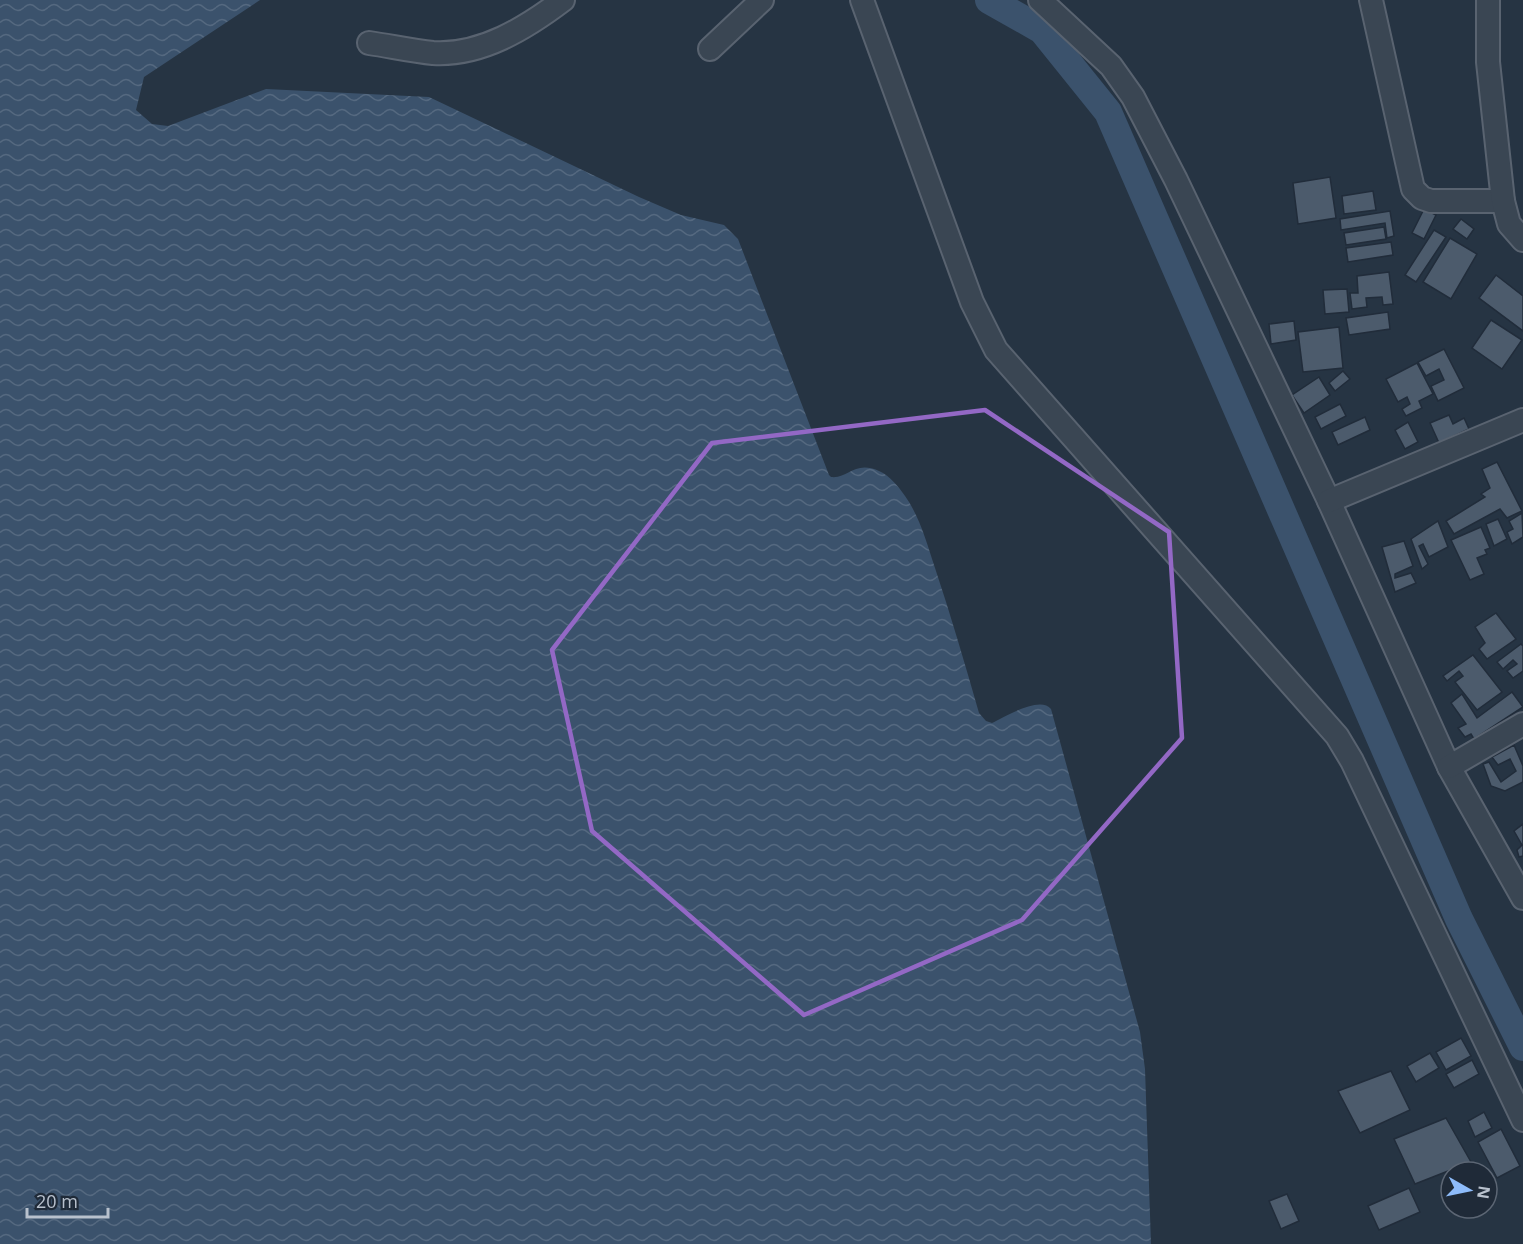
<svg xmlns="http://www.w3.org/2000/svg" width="1523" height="1244" font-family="'Open Sans',sans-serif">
	<defs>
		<pattern id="water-waves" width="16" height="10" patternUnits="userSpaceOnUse" patternTransform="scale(1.5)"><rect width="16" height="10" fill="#3b526c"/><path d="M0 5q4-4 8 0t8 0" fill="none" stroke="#556980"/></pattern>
	</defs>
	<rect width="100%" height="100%" fill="#263443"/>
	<!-- water -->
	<path fill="url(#water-waves)" d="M0 0H260L144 77 136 110 152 124 168 126 266 89 429 97 639 197 681 215 724 225 738 239 829 475 831 477C849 479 854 460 879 471 890 476 898 486 905 496 920 517 927 544 935 568 951 616 965 664 979 713L986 721 992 723C1005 717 1040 695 1051 709L1140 1032 1145 1069 1151 1244H0Z"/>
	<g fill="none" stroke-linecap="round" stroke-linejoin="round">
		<!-- canal -->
		<polyline stroke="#3b526c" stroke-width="28" points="989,0 1042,30 1108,112 1459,919 1523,1047"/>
	</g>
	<!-- building -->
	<g fill="#4c5b6c" stroke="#212c3a" stroke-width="1.5">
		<polygon points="1330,177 1336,218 1298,224 1293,183"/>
		<polygon points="1373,191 1376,210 1344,214 1342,196"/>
		<polygon points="1424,209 1436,215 1424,239 1412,233"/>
		<polygon points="1390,211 1394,236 1387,238 1385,223 1341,230 1340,219"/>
		<polygon points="1461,219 1474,229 1467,239 1453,229"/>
		<polygon points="1384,227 1386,239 1346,245 1344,233"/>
		<polygon points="1434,230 1446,237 1416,282 1405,275"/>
		<polygon points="1450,238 1477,254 1451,299 1423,282"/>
		<polygon points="1391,242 1393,255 1348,262 1346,248"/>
		<polygon points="1389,272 1393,304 1383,305 1382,297 1366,298 1367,307 1352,309 1350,293 1358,293 1357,276"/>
		<polygon points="1496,275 1523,296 1523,331 1479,298"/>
		<polygon points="1347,289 1349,312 1325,314 1323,290"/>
		<polygon points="1388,312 1390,329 1349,335 1346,318"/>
		<polygon points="1491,320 1522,340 1502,369 1472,348"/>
		<polygon points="1294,321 1296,340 1271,344 1269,324"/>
		<polygon points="1339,327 1343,368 1303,372 1298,332"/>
		<polygon points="1444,349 1464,388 1438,401 1431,386 1444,380 1439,369 1426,376 1418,362"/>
		<polygon points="1417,363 1433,394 1419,401 1422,408 1406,416 1402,409 1410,404 1407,397 1398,402 1386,379"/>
		<polygon points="1343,371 1350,379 1335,391 1329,383"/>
		<polygon points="1319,377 1330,395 1304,413 1292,395"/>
		<polygon points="1340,404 1346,416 1321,429 1315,417"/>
		<polygon points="1449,415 1453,424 1464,418 1469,429 1439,443 1430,423"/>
		<polygon points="1365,417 1370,430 1338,445 1332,432"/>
		<polygon points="1408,422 1418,442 1405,449 1395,430"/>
		<polygon points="1497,462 1522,511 1507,518 1500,509 1454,534 1446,521 1485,497 1481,494 1490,488 1482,469"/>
		<polygon points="1522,513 1523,537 1512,544 1507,532 1513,529 1509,521"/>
		<polygon points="1498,519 1507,539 1494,546 1486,524"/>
		<polygon points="1438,521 1448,547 1429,557 1423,544 1419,546 1428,564 1422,569 1411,539"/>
		<polygon points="1481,527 1490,548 1485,550 1487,554 1477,558 1484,574 1470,580 1451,540"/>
		<polygon points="1404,541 1413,566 1395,574 1395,578 1411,573 1416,583 1395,592 1382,547"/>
		<polygon points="1496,613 1516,639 1487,659 1479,649 1485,643 1475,627"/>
		<polygon points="1521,644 1523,646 1523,671 1513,678 1507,671 1517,664 1513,660 1503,669 1497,662"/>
		<polygon points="1473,655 1502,692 1477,710 1455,682 1463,676 1459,671 1447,681 1443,676"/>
		<polygon points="1512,692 1523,707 1474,739 1471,734 1465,737 1458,728 1466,724 1451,703 1462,694 1477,718"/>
		<polygon points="1514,745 1523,766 1523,782 1505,791 1491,786 1483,764 1489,762 1501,782 1516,771 1510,759 1498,765 1492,757"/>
		<polygon points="1523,824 1523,856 1519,857 1517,850 1522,845 1514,831"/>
		<polygon points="1461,1038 1471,1056 1446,1070 1436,1052"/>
		<polygon points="1430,1053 1439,1068 1416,1082 1407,1066"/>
		<polygon points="1472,1060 1479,1074 1454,1088 1446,1074"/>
		<polygon points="1391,1071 1410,1110 1360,1133 1338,1091"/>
		<polygon points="1484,1112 1492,1128 1475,1137 1468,1121"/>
		<polygon points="1446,1118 1471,1162 1415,1184 1394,1139"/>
		<polygon points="1501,1129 1520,1166 1497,1178 1478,1142"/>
		<polygon points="1409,1188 1420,1212 1379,1230 1368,1206"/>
		<polygon points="1287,1194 1299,1221 1281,1229 1269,1201"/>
	</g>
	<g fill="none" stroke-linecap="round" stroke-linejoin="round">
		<defs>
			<g id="street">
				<polyline points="862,0 972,302 996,350 1337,736 1352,761 1523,1120"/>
				<polyline points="1040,0 1111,66 1133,97 1176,180 1329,501 1449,767 1523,898"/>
				<polyline points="1371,0 1413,189 1422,198 1431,201 1503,201"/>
				<polyline points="1488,0 1488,62 1503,201 1509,224 1523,240"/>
				<path d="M369 43C390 46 412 51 433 53 481 56 526 28 563 0"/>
				<polyline points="710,49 762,0"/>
				<polyline points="1329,501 1523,420"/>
				<polyline points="1449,767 1523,724"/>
			</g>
		</defs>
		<!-- street casing -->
		<use href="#street" stroke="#596370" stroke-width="26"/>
		<!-- street -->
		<use href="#street" stroke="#3a4653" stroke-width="22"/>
	</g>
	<!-- marked area -->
	<path fill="none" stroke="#9368c5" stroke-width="4.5" stroke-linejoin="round" d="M985 410 1169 532 1182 738 1022 920 804 1015 592 831 552 650 712 443Z"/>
	<!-- north arrow -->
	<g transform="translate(1469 1190) rotate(99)"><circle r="28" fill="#1f2a38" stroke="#5c6674" stroke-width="1.5"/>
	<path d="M0-4.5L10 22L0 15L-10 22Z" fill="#8ebcfb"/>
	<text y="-9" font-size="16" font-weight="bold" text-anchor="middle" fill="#b8c1cd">N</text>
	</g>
	<!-- scale -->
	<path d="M27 1208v9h81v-9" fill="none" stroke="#b8c1cd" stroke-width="3"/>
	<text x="36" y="1208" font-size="18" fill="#b8c1cd" stroke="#1f2a38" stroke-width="4.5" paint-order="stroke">20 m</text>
</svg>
